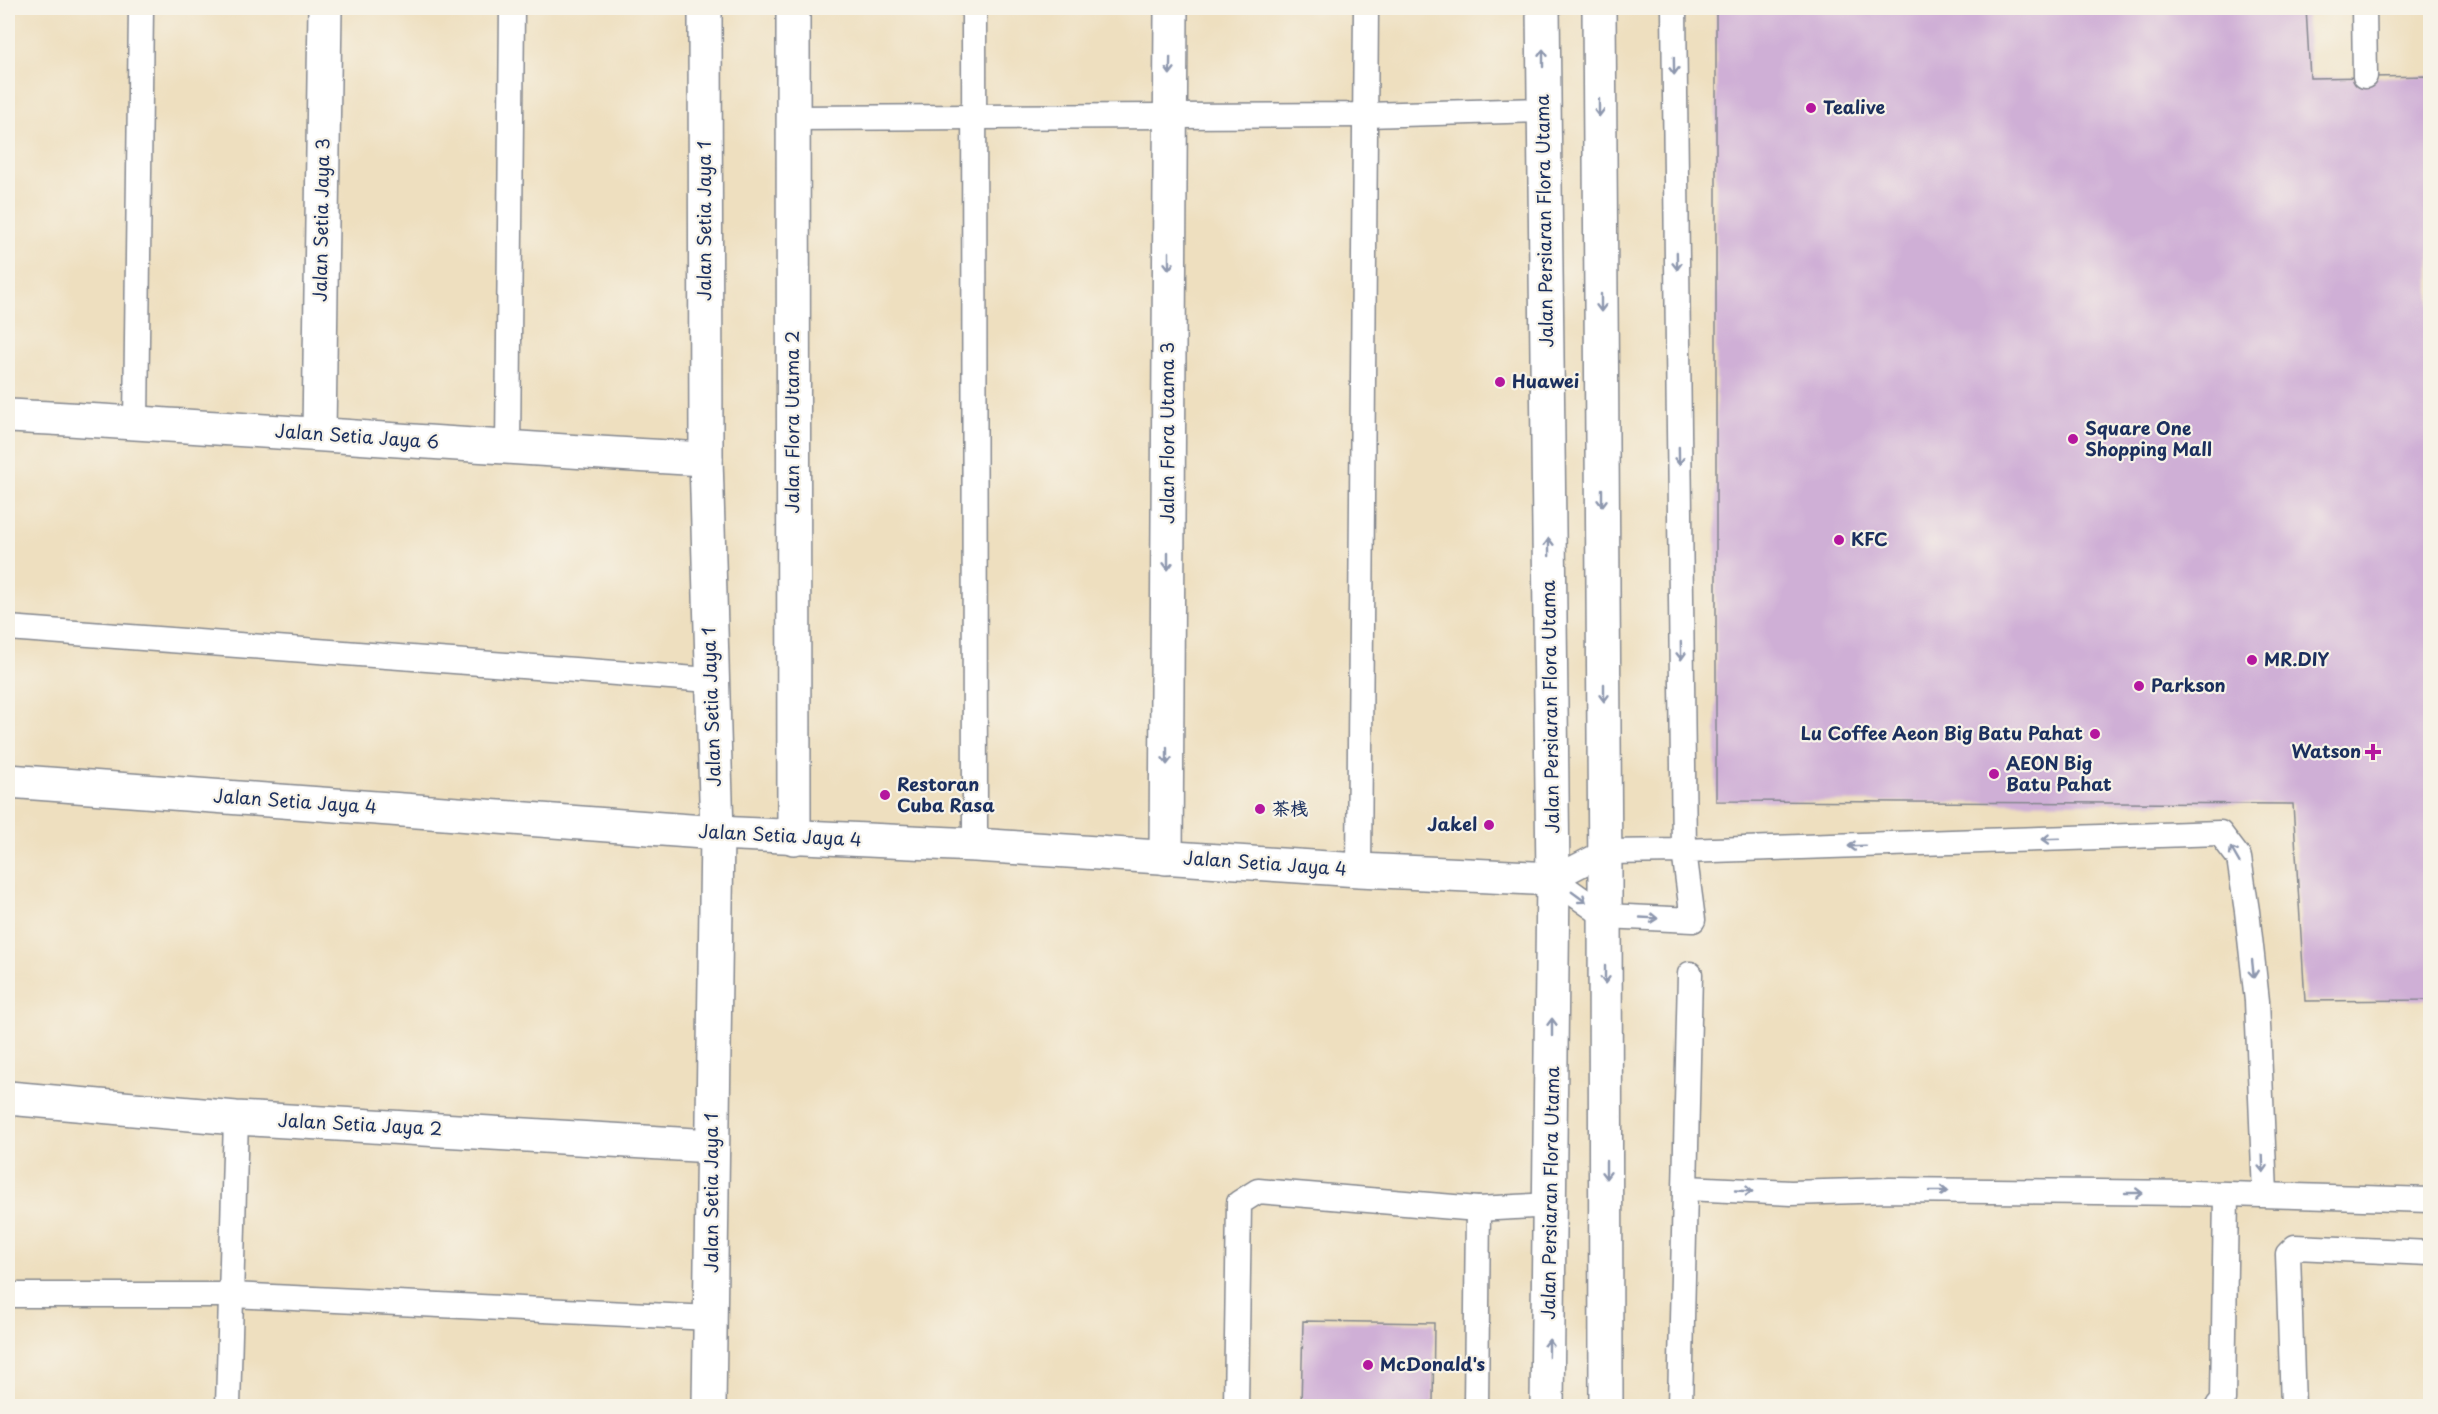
<svg xmlns="http://www.w3.org/2000/svg" width="2438" height="1414" font-family="'Playpen Sans','LXGW WenKai TC',sans-serif">
	<rect width="100%" height="100%" fill="#f7f3e8"/>
	<filter id="ink" filterUnits="userSpaceOnUse"><feTurbulence type="fractalNoise" baseFrequency=".0167" numOctaves="2"/><feDisplacementMap in="SourceGraphic" scale="12" xChannelSelector="R" yChannelSelector="G"/><feConvolveMatrix kernelMatrix="1 2 1 2 8 2 1 2 1" color-interpolation-filters="sRGB"/></filter>
	<filter id="wash" filterUnits="userSpaceOnUse"><feTurbulence type="fractalNoise" baseFrequency=".008" numOctaves="4" result="noise"/><feDisplacementMap in="SourceGraphic" scale="24" xChannelSelector="R" yChannelSelector="G"/><feGaussianBlur stdDeviation="1.35" result="paint"/><feColorMatrix in="noise" values="0 0 0 0 0 0 0 0 0 0 0 0 0 0 0 0 0 1.4 0 .05"/><feComposite in="paint" operator="in"/></filter>
	<g filter="url(#wash)">
		<rect width="100%" height="100%" fill="#eedfbf"/>
		<g id="blocks">
			<!-- building -->
			<g fill="#cfafd6">
				<polygon points="1716,8 2306,8 2310,78 2430,76 2430,1000 2305,1001 2293,804 1716,801"/>
				<polygon points="1303,1321 1434,1323 1433,1406 1301,1406"/>
			</g>
		</g>
	</g>
	<g filter="url(#ink)">
		<use href="#blocks" fill-opacity="0" stroke="#84878e" stroke-width="1.5"/>
		<g fill="none" stroke-linecap="round" stroke-linejoin="round">
			<defs>
				<g id="service">
					<polyline points="974,8 975,845"/>
					<polyline points="1674,8 1684,851 1693,920 1605,916 1553,879 1605,852 1684,851 2220,833 2239,858 2247,911 2257,1001 2265,1194"/>
					<polyline points="2364,8 2365,76"/>
					<polyline points="792,118 1366,115 1543,110"/>
					<polyline points="136,422 141,8"/>
					<polyline points="508,449 512,8"/>
					<polyline points="8,628 710,680"/>
					<polyline points="1359,870 1366,8"/>
					<polyline points="1686,1188 1791,1193 1890,1190 2193,1193 2430,1200"/>
					<polyline points="8,1295 231,1295 711,1318"/>
					<polyline points="228,1406 236,1118"/>
					<polyline points="1236,1406 1239,1203 1258,1191 1478,1209 1551,1205"/>
					<polyline points="1476,1406 1478,1209"/>
					<polyline points="1680,1406 1690,974"/>
					<polyline points="2218,1406 2223,1400 2226,1195"/>
					<polyline points="2293,1406 2288,1254 2295,1247 2430,1253"/>
				</g>
				<g id="minor">
					<polyline points="705,8 706,459 717,833 709,1406"/>
					<polyline points="793,8 794,838"/>
					<path d="M8 416C240 427 473 447 706 459"/>
					<polyline points="319,433 325,8"/>
					<polyline points="8,781 717,833 975,845 1359,870 1553,879"/>
					<polyline points="1166,858 1171,8"/>
					<polyline points="8,1098 236,1118 712,1146"/>
				</g>
				<g id="tertiary">
					<polyline points="1543,8 1553,879 1547,1406"/>
					<polyline points="1599,8 1605,880 1606,1406"/>
				</g>
			</defs>
			<!-- service casing -->
			<use href="#service" stroke="#84878e" stroke-width="27"/>
			<!-- minor casing -->
			<use href="#minor" stroke="#84878e" stroke-width="36"/>
			<!-- tertiary casing -->
			<use href="#tertiary" stroke="#84878e" stroke-width="36"/>
			<!-- service -->
			<use href="#service" stroke="#fff" stroke-width="24"/>
			<!-- minor -->
			<use href="#minor" stroke="#fff" stroke-width="33"/>
			<!-- tertiary -->
			<use href="#tertiary" stroke="#fff" stroke-width="33"/>
		</g>
		<!-- one-way arrows -->
		<defs><path id="oneway-shaft" d="M-6 0H5M1.5-3L5.5 0L1.5 3" fill="none" stroke-width="1.6" stroke-linecap="round" stroke-linejoin="round" transform="scale(1.5)"/></defs>
		<g stroke="#8d97ae">
			<use href="#oneway-shaft" transform="translate(1543 58) rotate(-90)"/>
			<use href="#oneway-shaft" transform="translate(1170 66) rotate(91)"/>
			<use href="#oneway-shaft" transform="translate(1674 66) rotate(89)"/>
			<use href="#oneway-shaft" transform="translate(1599 108) rotate(90)"/>
			<use href="#oneway-shaft" transform="translate(1169 261) rotate(90)"/>
			<use href="#oneway-shaft" transform="translate(1677 261) rotate(89)"/>
			<use href="#oneway-shaft" transform="translate(1601 303) rotate(90)"/>
			<use href="#oneway-shaft" transform="translate(1679 456) rotate(89)"/>
			<use href="#oneway-shaft" transform="translate(1602 498) rotate(90)"/>
			<use href="#oneway-shaft" transform="translate(1549 547) rotate(-91)"/>
			<use href="#oneway-shaft" transform="translate(1168 561) rotate(90)"/>
			<use href="#oneway-shaft" transform="translate(1681 651) rotate(89)"/>
			<use href="#oneway-shaft" transform="translate(1604 693) rotate(90)"/>
			<use href="#oneway-shaft" transform="translate(1167 756) rotate(90)"/>
			<use href="#oneway-shaft" transform="translate(2051 839) rotate(178)"/>
			<use href="#oneway-shaft" transform="translate(1857 846) rotate(178)"/>
			<use href="#oneway-shaft" transform="translate(2235 855) rotate(-120)"/>
			<use href="#oneway-shaft" transform="translate(1579 897) rotate(36)"/>
			<use href="#oneway-shaft" transform="translate(1649 918) rotate(3)"/>
			<use href="#oneway-shaft" transform="translate(2253 969) rotate(84)"/>
			<use href="#oneway-shaft" transform="translate(1605 975) rotate(90)"/>
			<use href="#oneway-shaft" transform="translate(1552 1027) rotate(-90)"/>
			<use href="#oneway-shaft" transform="translate(2263 1164) rotate(88)"/>
			<use href="#oneway-shaft" transform="translate(1606 1170) rotate(90)"/>
			<use href="#oneway-shaft" transform="translate(1744 1191) rotate(3)"/>
			<use href="#oneway-shaft" transform="translate(1939 1191)"/>
			<use href="#oneway-shaft" transform="translate(2134 1193)"/>
			<use href="#oneway-shaft" transform="translate(1549 1348) rotate(-89)"/>
		</g>
	</g>
	<!-- markers -->
	<g fill="#b5179e" stroke="#f7f3e8" stroke-width="2">
		<circle cx="1811" cy="108" r="6"/>
		<circle cx="1500" cy="382" r="6"/>
		<circle cx="2073" cy="439" r="6"/>
		<circle cx="1839" cy="540" r="6"/>
		<circle cx="2252" cy="660" r="6"/>
		<circle cx="2139" cy="686" r="6"/>
		<circle cx="2095" cy="734" r="6"/>
		<path d="M2370 743h6v6h6v6h-6v6h-6v-6h-6v-6h6z"/>
		<circle cx="1994" cy="774" r="6"/>
		<circle cx="885" cy="795" r="6"/>
		<circle cx="1260" cy="809" r="6"/>
		<circle cx="1489" cy="825" r="6"/>
		<circle cx="1368" cy="1365" r="6"/>
	</g>
	<g text-anchor="middle" stroke-width="4.5" stroke-linejoin="round" paint-order="stroke">
		<!-- poi labels -->
		<g font-size="18" font-weight="bold" fill="#1b2f5e" stroke="#f7f3e8" text-anchor="start">
			<text x="1823" y="114">Tealive</text>
			<text x="1512" y="388">Huawei</text>
			<text x="2085" y="435">Square One<tspan x="2085" dy="21">Shopping Mall</tspan></text>
			<text x="1851" y="546">KFC</text>
			<text x="2264" y="666">MR.DIY</text>
			<text x="2151" y="692">Parkson</text>
			<text x="2083" y="740" text-anchor="end">Lu Coffee Aeon Big Batu Pahat</text>
			<text x="2361" y="758" text-anchor="end">Watson</text>
			<text x="2006" y="770">AEON Big<tspan x="2006" dy="21">Batu Pahat</tspan></text>
			<text x="897" y="791">Restoran<tspan x="897" dy="21">Cuba Rasa</tspan></text>
			<text x="1272" y="815">茶栈</text>
			<text x="1477" y="831" text-anchor="end">Jakel</text>
			<text x="1380" y="1371">McDonald's</text>
		</g>
		<!-- street labels -->
		<g font-size="18" fill="#1b2f5e" stroke="#f7f3e8">
			<text transform="translate(322 220) rotate(-89)" y="6">Jalan Setia Jaya 3</text>
			<text transform="translate(705 221) rotate(-90)" y="6">Jalan Setia Jaya 1</text>
			<text transform="translate(1545 221) rotate(-91)" y="6">Jalan Persiaran Flora Utama</text>
			<text transform="translate(793 422) rotate(-90)" y="6">Jalan Flora Utama 2</text>
			<text transform="translate(1168 433) rotate(-90)" y="6">Jalan Flora Utama 3</text>
			<text transform="translate(357 437) rotate(4)" y="6">Jalan Setia Jaya 6</text>
			<text transform="translate(712 707) rotate(-92)" y="6">Jalan Setia Jaya 1</text>
			<text transform="translate(1551 707) rotate(-91)" y="6">Jalan Persiaran Flora Utama</text>
			<text transform="translate(295 802) rotate(4)" y="6">Jalan Setia Jaya 4</text>
			<text transform="translate(780 836) rotate(3)" y="6">Jalan Setia Jaya 4</text>
			<text transform="translate(1265 864) rotate(4)" y="6">Jalan Setia Jaya 4</text>
			<text transform="translate(360 1125) rotate(3)" y="6">Jalan Setia Jaya 2</text>
			<text transform="translate(712 1193) rotate(-90)" y="6">Jalan Setia Jaya 1</text>
			<text transform="translate(1551 1193) rotate(-89)" y="6">Jalan Persiaran Flora Utama</text>
		</g>
	</g>
	<!-- margin -->
	<rect width="2438" height="1414" fill="none" stroke="#f7f3e8" stroke-width="30"/>
</svg>
